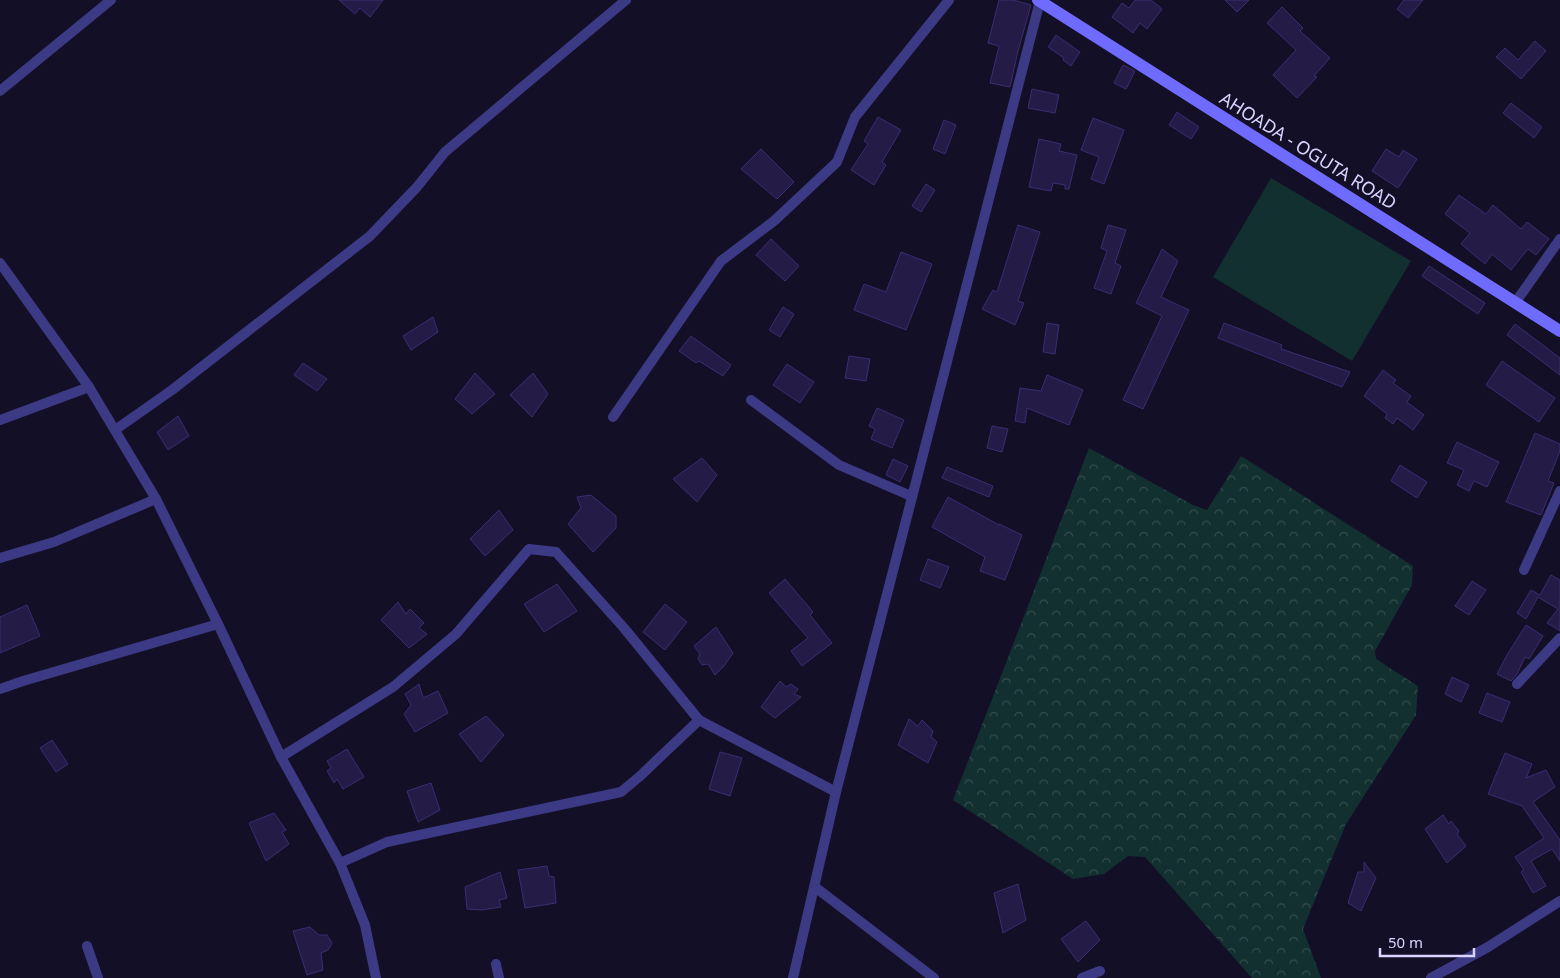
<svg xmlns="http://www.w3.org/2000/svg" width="1560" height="978" font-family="'Noto Sans',sans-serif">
	<defs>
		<pattern id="forest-crowns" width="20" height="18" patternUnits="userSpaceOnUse" patternTransform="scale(1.25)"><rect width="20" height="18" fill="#12302f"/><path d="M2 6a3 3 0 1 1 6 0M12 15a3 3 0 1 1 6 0" fill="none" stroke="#344d4e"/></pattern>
	</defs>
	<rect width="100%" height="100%" fill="#130f26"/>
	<!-- forest -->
	<polygon fill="url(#forest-crowns)" points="1089,448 1193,505 1207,510 1241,456 1413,566 1412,585 1375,651 1376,659 1418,686 1416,715 1346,824 1303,929 1321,978 1252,978 1145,857 1128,856 1104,874 1073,879 953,800"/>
	<!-- pitch -->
	<polygon fill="#12302f" points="1271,178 1411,261 1352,361 1213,277"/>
	<!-- building -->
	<g fill="#241b47" stroke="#3b2d73">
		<polygon points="339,0 383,0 370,17 360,8 355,14"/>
		<polygon points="999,0 1013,0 1031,5 1018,51 1010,87 990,83 999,46 988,43"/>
		<polygon points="1135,0 1151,0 1162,9 1147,29 1140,23 1133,33 1112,17 1122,3 1129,8"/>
		<polygon points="1225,0 1249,0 1237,12"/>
		<polygon points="1404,0 1423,0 1408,18 1397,9"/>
		<polygon points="1282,7 1303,28 1300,31 1330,58 1314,76 1317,77 1297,98 1273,75 1296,50 1267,23"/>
		<polygon points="1056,35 1080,52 1071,66 1063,60 1064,58 1048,47"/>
		<polygon points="1535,41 1546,51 1521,79 1496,57 1505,48 1518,60"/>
		<polygon points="1123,65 1135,71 1126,89 1114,83"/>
		<polygon points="1032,89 1059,95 1055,113 1028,108"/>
		<polygon points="1511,103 1542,127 1534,138 1503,113"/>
		<polygon points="1177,112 1199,127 1191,139 1169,125"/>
		<polygon points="878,117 901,130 882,162 886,165 874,185 851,170 868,144 864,141"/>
		<polygon points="1093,118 1124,130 1104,184 1091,179 1099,157 1081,150"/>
		<polygon points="944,120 956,125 945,154 933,149"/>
		<polygon points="1039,139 1061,144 1059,151 1077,155 1069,189 1065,189 1065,185 1053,183 1051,191 1029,187"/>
		<polygon points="761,149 794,182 777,199 741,169"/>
		<polygon points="1386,149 1399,157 1403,150 1417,159 1398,188 1372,171"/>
		<polygon points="926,184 935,190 921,212 912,206"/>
		<polygon points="1459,195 1486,214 1493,205 1521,229 1527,222 1549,239 1536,255 1528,249 1511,270 1492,254 1485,264 1461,244 1470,233 1445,214"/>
		<polygon points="1018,225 1040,232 1018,301 1024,303 1015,325 982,309 993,290 997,292"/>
		<polygon points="1108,225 1126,230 1115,263 1121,266 1111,294 1094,288 1107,251 1101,248"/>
		<polygon points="771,239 799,266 785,281 756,255"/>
		<polygon points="1162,249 1178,261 1161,297 1189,310 1143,409 1123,400 1162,316 1136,303"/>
		<polygon points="901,252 932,264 906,330 854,310 864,284 886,292"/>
		<polygon points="1429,266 1485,303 1478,314 1422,276"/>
		<polygon points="783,307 794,314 780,337 769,330"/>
		<polygon points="433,317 438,332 411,350 403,336"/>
		<polygon points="1047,323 1059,325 1055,354 1043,352"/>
		<polygon points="1224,323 1282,345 1281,349 1350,372 1342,387 1218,338"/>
		<polygon points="1515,324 1560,358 1560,375 1507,335"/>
		<polygon points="691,336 731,365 723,376 699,361 696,363 679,351"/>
		<polygon points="849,356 870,359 866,381 845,378"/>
		<polygon points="1502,361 1555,398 1539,422 1486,385"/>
		<polygon points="303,363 327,379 317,391 294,375"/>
		<polygon points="787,364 814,382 800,403 773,385"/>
		<polygon points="1383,370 1396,380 1393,383 1411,396 1407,402 1424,415 1413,430 1397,418 1393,424 1385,418 1387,414 1364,396"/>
		<polygon points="475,373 495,394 472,414 455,399"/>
		<polygon points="533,373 548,394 532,417 510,395"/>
		<polygon points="1047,375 1083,390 1069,425 1027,408 1025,423 1015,421 1020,388 1041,391"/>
		<polygon points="877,408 904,420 892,448 871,439 875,429 869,426"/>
		<polygon points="178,416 189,436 168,450 157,432"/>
		<polygon points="992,426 1008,429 1002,452 987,448"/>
		<polygon points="1535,433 1560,444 1560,451 1548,481 1554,483 1541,515 1506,502"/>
		<polygon points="1457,442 1499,462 1487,487 1474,481 1469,491 1457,485 1464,470 1447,463"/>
		<polygon points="702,458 717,475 697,502 673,479"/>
		<polygon points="893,459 908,466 900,482 886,475"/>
		<polygon points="1400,465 1427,482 1417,498 1391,481"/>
		<polygon points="947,467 993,486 989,497 942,478"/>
		<polygon points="591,495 616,516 616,528 593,552 568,524 581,508 577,497"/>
		<polygon points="948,497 999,525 999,524 1022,535 1005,580 980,571 985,557 932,527"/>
		<polygon points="499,510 513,530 485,556 470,539"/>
		<polygon points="928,559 949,567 940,588 920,580"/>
		<polygon points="1551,575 1560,580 1560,631 1547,623 1558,609 1538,597 1526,619 1517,613 1531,590 1540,595"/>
		<polygon points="785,579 813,612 810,615 832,643 802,666 791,651 808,638 769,593"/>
		<polygon points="1472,581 1486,590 1469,615 1455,606"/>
		<polygon points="557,584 577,611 544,632 524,604"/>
		<polygon points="398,602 406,614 410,609 424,623 419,628 427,634 409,648 381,620"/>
		<polygon points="665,604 687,622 665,650 643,632"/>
		<polygon points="27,605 40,636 0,653 0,617"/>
		<polygon points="1526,625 1543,636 1529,659 1525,657 1517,674 1511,681 1497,674 1507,655"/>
		<polygon points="716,627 733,653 724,666 715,675 708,664 702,665 698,659 700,654 694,646"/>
		<polygon points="1452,677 1469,685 1461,702 1445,694"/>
		<polygon points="780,681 786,687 791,684 798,689 794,694 801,697 775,718 761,707"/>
		<polygon points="419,684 423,698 438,691 448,713 415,732 404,714 411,705 405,694"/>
		<polygon points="1487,693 1510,702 1502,722 1479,713"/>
		<polygon points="486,716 504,735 481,762 459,734"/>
		<polygon points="909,719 918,726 922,720 933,731 931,737 937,742 928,763 898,745"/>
		<polygon points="52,740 68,764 56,772 40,748"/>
		<polygon points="347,749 364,777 343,789 337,779 334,783 327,771 331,768 327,761"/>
		<polygon points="720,752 742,758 730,796 709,789"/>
		<polygon points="1505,753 1532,764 1526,778 1546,770 1555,787 1533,802 1560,840 1560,861 1552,849 1531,861 1546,886 1533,893 1521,872 1524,870 1515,857 1544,838 1522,806 1488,794"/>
		<polygon points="431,783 440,810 418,822 407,791"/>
		<polygon points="274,813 286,830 282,832 289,844 266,861 249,823"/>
		<polygon points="1443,815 1449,824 1451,821 1459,831 1457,834 1466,846 1447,863 1425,829"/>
		<polygon points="1364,862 1376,878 1361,911 1348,903 1358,872 1364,872"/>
		<polygon points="547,866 549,876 554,877 556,903 525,908 518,870"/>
		<polygon points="500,872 507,898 499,900 501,907 482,910 467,909 465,887"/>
		<polygon points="1018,884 1026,920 1003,933 994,893"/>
		<polygon points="1086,921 1100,940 1078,962 1061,939"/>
		<polygon points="310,927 319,935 327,935 332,943 328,950 321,953 323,970 307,975 293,931"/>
	</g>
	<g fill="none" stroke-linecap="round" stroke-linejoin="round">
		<!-- street -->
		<g stroke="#3d3a85" stroke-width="10">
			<polyline points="0,91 111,0"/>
			<polyline points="0,263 89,387 156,499 218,624 281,757 340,863 365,925 376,978"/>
			<polyline points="1515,303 1560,239"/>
			<polyline points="751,400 839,465 911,496"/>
			<polyline points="613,417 721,261 774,221 837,162 855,117 949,0"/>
			<polyline points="0,420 89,387"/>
			<polyline points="115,430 172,390 370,236 417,187 445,152 626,0"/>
			<polyline points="0,558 54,542 156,499"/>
			<polyline points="1524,570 1560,491"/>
			<polyline points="1517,684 1560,638"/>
			<polyline points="0,689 23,681 218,624"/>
			<polyline points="281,757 393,687 456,634 529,549 556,552 624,628 699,720 836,792"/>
			<polyline points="340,863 387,842 621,792 639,777 699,720"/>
			<polyline points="815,887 934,978"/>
			<polyline points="87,946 98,978"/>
			<polyline points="496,964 499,978"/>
			<polyline points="793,978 836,792 1040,1"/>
			<polyline points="1082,978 1100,971"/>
			<polyline points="1431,978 1488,947 1560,901"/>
		</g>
		<!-- secondary -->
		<polyline stroke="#6f6bff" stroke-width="12" points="1038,0 1560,331"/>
	</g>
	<g text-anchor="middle" stroke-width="4" stroke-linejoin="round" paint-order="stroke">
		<!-- street labels -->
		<g font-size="18" fill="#d9d4ff" stroke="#130f26">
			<text transform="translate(1308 151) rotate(32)" y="6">AHOADA - OGUTA ROAD</text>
		</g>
	</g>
	<!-- scale -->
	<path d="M1380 948v8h94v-8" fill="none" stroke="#d9d4ff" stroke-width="2.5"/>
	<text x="1388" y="948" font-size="15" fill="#d9d4ff" stroke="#130f26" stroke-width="4" paint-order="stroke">50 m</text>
</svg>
